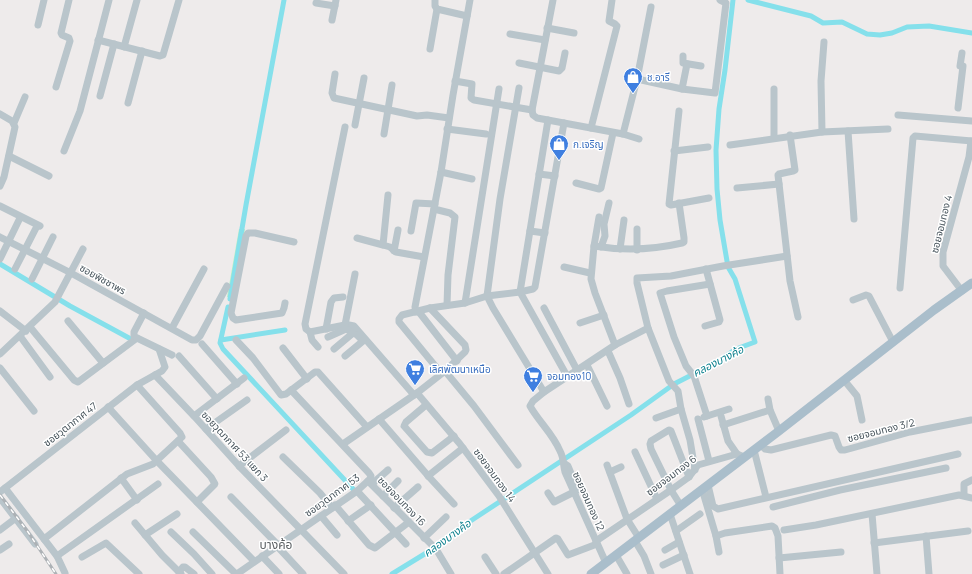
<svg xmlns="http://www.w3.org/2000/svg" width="972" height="574" font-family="Manrope,'Noto Sans Thai',sans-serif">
	<rect width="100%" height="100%" fill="#eeebeb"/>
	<!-- green -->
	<polygon fill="#b8eec7" points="239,229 245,229 233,298 227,297"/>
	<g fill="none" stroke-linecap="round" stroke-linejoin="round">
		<!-- canal -->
		<g stroke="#85e0eb" stroke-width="5">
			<polyline points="748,0 811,16 823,23 842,22 867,34 880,35 892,33 907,27 929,26 972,33"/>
			<polyline points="0,264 70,306 129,338"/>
			<polyline points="230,299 246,205 284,0"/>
			<polyline points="228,307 220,343 223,349 354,490"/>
			<polyline points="221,340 285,330"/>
			<polyline points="392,574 436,547 469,522 631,415 674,384 717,362 736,349 755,342 735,279 728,267 720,220 717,189 716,150 719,109 725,70 733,0"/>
		</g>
		<!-- minor -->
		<g stroke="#b9c5cb" stroke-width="7">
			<polyline points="435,0 435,6 437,9 467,16"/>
			<polyline points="553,0 532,110 533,115 537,118 623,134 639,139"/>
			<polyline points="316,3 335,6"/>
			<polyline points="332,20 336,0"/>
			<polyline points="38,25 44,0"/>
			<polyline points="547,28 574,33"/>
			<polyline points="510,34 545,40"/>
			<polyline points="98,40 160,56 163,55 179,0"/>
			<polyline points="124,47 137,0"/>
			<polyline points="430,49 437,9"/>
			<polyline points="683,56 683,63 701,66"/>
			<polyline points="519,63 559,71 562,68 565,53"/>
			<polyline points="960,66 962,53"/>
			<polyline points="335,74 332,93 334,98 417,116 427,115 449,118"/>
			<polyline points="637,79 682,89 715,93 726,3 720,0"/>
			<polyline points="455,81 472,84 471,98 474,100 532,110"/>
			<polyline points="56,87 70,41 69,38 62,35 61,33 69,0"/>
			<polyline points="519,88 500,199 487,296 493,308 544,392"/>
			<polyline points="682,89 687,64"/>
			<polyline points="774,89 774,138"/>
			<polyline points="100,96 114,44"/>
			<polyline points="128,103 142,51"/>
			<polyline points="958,108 963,66"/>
			<polyline points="679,111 669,204 671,205 709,198"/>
			<polyline points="0,114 12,121 15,127 4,177 0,186"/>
			<polyline points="898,115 972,121"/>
			<polyline points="548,120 520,292 567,376"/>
			<polyline points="14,123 25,97"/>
			<polyline points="355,125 364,78"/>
			<polyline points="345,127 305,324 306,329 310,332 345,325 349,325 354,326 414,395"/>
			<polyline points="591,128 617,26 615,24 609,21 612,0"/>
			<polyline points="447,129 486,134"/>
			<polyline points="848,131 854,219"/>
			<polyline points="822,132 821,81 824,42"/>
			<polyline points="384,134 392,85"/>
			<polyline points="623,134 637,79 651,7"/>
			<polyline points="790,135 795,170 793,171 779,174 778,175 790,281 798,317"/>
			<polyline points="730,145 822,132 888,129"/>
			<polyline points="64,151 80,111 109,0"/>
			<polyline points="674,151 708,147"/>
			<polyline points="9,156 49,176"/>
			<polyline points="441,172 472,179"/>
			<polyline points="539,174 555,176"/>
			<polyline points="576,183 599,189 601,188 613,133"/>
			<polyline points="737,188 779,184"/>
			<polyline points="388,195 383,245 390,247 396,252 424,257"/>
			<polyline points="0,206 40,226"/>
			<polyline points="434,209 450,213 455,217 448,275 447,305"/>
			<polyline points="411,231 416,203 435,204"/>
			<polyline points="530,231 545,233"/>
			<polyline points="0,237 71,273 192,340 196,340 200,336 227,286"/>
			<polyline points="357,238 383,245"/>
			<polyline points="594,246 599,217"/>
			<polyline points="601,247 605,236 604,224 609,203"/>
			<polyline points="620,249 624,220"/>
			<polyline points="637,250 637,229"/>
			<polyline points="394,251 398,230"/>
			<polyline points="0,259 19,220"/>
			<polyline points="564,267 590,273"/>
			<polyline points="15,269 36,228"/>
			<polyline points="32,279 53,237"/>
			<polyline points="900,288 913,138 915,136 972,141"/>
			<polyline points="962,291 943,266 943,252 969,157 971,141"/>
			<polyline points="853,300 866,295 869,296 893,342"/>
			<polyline points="285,303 284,308 282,313 236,320 233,318 231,313 246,236 248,233 255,233 294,242"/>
			<polyline points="465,303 499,89"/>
			<polyline points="544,308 577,370"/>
			<polyline points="0,311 26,331"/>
			<polyline points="416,312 415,307 441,172 453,95 470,0"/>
			<polyline points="419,312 457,361"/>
			<polyline points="68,321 103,363"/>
			<polyline points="580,323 604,315"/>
			<polyline points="345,325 355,274"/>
			<polyline points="705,326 719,322 720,320 706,269"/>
			<polyline points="30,327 74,380 78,382 137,338 134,337 134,332 144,313"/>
			<polyline points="172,328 204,269"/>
			<polyline points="326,329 331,302 334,298 343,297"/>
			<polyline points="310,332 312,340 318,347"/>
			<polyline points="20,336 50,377"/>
			<polyline points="328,337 346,329 357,335 360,338"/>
			<polyline points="137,338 172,355"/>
			<polyline points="236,340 253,358 281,395 286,394 315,372 318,372 367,427"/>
			<polyline points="202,344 237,384"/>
			<path d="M615 345 595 293 591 279 594 246C624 251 652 250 682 243L684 242V238L679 203"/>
			<polyline points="283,348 307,379"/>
			<polyline points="334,349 353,333"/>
			<polyline points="608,351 620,378 629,404"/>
			<polyline points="0,354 55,302 83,249"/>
			<polyline points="179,356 217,399"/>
			<polyline points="345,356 363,341"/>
			<polyline points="587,365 607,406"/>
			<polyline points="0,368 34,411"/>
			<polyline points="445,371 474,406 518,465"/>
			<polyline points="441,373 399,322 399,319 402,315 430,308 465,303 487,296 520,292 533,289 535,287 564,123"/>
			<polyline points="155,375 194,416 239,466 344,574"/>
			<polyline points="844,380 857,396 862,420"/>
			<polyline points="417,393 460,444 499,496 548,574"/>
			<polyline points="768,399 770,410 779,431"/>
			<polyline points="426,405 406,422 404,426 427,452 432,453 454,436"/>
			<polyline points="108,407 156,460 254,561"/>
			<polyline points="194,416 244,378"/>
			<polyline points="707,416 694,376 686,366 674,337 660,293 667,291 710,284"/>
			<polyline points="721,416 728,441 737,454"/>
			<polyline points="704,417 729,409"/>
			<polyline points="656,418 681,409"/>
			<polyline points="379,419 430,478 454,504"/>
			<polyline points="698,419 709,461"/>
			<polyline points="723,425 770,410"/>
			<polyline points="206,429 247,400"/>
			<polyline points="178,441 211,477 215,484 197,502"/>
			<polyline points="343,444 417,393 445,371 465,352 466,350 465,345 430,308"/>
			<polyline points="761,445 765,449 771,450 831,435 835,436 839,447 841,450 845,450 910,432 971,420"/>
			<polyline points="754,450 766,497"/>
			<polyline points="635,452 657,499"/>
			<polyline points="283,457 320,493 332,508"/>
			<polyline points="565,464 568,466 578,490"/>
			<polyline points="607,465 627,519 639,538"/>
			<polyline points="239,466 286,430"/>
			<polyline points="695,470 690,440 681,409 678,391 669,381 648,328 637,283 637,278 671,276 723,266 787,256"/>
			<polyline points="610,472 621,467"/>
			<polyline points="428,476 463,448"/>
			<polyline points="121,478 137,500"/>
			<polyline points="368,481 436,549 451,574"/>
			<polyline points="372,484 388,470"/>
			<polyline points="708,485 713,506 718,509 958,454"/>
			<polyline points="5,488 57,556 65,573"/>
			<polyline points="702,489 716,536 725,533 772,526 775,528 778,536 780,574"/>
			<polyline points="357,491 406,544"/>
			<polyline points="0,492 137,385 162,371 165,367 159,349"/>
			<polyline points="548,493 554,502 574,492"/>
			<polyline points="964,495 964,484 972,480"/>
			<polyline points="383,496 398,481"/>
			<polyline points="231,497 278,545"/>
			<polyline points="0,498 35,544"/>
			<polyline points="335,505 369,545 375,548 409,522"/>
			<polyline points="681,506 671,490 651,449 650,444 651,441 669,430 671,431 689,477"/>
			<polyline points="773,507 840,490 946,468"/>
			<polyline points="394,508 418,487"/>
			<polyline points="670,514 690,574"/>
			<polyline points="872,514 877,574"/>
			<polyline points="321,516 337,535"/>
			<polyline points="348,521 371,505"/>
			<polyline points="135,523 162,555 181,574"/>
			<polyline points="0,530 16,518"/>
			<polyline points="784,530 816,525 959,495 972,498"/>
			<polyline points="676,531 700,514"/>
			<polyline points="171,532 194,554 212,574"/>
			<polyline points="193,532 236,574"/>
			<polyline points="145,535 177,514"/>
			<polyline points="716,536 719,552"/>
			<polyline points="926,536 929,574"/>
			<polyline points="424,538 446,517"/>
			<polyline points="44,539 127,474 153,464 182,437 180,433 137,385"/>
			<polyline points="596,541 671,490 689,477 698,465 737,454 744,457"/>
			<polyline points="635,541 644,556 651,574"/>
			<polyline points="874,543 968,531"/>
			<polyline points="277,546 303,574"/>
			<polyline points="0,550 9,544"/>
			<polyline points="665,550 679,542"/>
			<polyline points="616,555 627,574"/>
			<polyline points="57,556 158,484"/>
			<polyline points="262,556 279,574"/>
			<polyline points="82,557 106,543 139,574"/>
			<polyline points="485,557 496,574"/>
			<polyline points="779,558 841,552"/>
			<path d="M606 563 565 472C563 465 564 458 560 451 553 434 539 422 530 406L533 401 544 392 615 345 648 328"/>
			<polyline points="663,565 684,555"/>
			<polyline points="179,572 183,567 185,567 194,574"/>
			<polyline points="237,574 357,491 370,479 371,476 369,473 291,390"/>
			<polyline points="504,574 556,538 558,539 568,555 597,544"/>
		</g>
		<!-- major -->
		<polyline stroke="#aabecb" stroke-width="9" points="591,574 779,431 934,310 972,283"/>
		<defs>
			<polyline id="rail" points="0,495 28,532 56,574"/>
		</defs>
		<!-- rail casing -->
		<use href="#rail" stroke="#adb2b6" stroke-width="3"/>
		<!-- rail -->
		<use href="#rail" stroke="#fff" stroke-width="1.5" stroke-dasharray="4.5" stroke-linecap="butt"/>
	</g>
	<!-- icons -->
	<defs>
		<symbol id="shop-pin" viewBox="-11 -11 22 30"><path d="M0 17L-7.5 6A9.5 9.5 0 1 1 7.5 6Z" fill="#3f7fe0" stroke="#fff"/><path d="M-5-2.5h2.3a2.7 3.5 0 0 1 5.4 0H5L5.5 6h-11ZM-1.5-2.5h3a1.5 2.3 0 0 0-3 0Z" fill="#fff"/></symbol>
		<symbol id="supermarket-pin" viewBox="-11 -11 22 30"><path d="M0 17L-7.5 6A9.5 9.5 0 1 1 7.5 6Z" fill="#3f7fe0" stroke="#fff"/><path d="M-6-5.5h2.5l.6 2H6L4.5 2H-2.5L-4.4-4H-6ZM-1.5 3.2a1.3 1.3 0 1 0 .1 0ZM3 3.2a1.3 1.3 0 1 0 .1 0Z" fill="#fff"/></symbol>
	</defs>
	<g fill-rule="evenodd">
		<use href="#shop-pin" x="622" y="66" width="22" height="30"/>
		<use href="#shop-pin" x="548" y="133" width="22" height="30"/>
		<use href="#supermarket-pin" x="404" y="358" width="22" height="30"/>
		<use href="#supermarket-pin" x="522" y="365" width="22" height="30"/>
	</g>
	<g text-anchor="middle" stroke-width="3" stroke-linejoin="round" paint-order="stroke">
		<!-- shop labels -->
		<g font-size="10" fill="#366cbe" stroke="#fff" text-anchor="start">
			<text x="647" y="81">ช.อารี</text>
			<text x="573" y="148">ก.เจริญ</text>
			<text x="429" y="373">เลิศพัฒนาเหนือ</text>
			<text x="547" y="380">จอมทอง10</text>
		</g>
		<!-- street labels -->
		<g font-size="10" fill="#445159" stroke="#fff">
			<text transform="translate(941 224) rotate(-76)" y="4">ซอยจอมทอง 4</text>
			<text transform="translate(103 279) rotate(29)" y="4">ซอยพิชชาพร</text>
			<text transform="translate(70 424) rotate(-38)" y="4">ซอยวุฒากาศ 47</text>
			<text transform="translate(881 430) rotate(-14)" y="4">ซอยจอมทอง 3/2</text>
			<text transform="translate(235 446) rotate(47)" y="4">ซอยวุฒากาศ 53 แยก 3</text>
			<text transform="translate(495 475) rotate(54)" y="4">ซอยจอมทอง 14</text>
			<text transform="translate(671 475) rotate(-37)" y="4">ซอยจอมทอง 6</text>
			<text transform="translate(332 495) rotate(-36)" y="4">ซอยวุฒากาศ 53</text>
			<text transform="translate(402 501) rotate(46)" y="4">ซอยจอมทอง 16</text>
			<text transform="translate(589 501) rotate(66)" y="4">ซอยจอมทอง 12</text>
		</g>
		<!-- water labels -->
		<g font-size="11" font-style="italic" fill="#0d808e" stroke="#fff">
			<text transform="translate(718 361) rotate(-27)" y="4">คลองบางค้อ</text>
			<text transform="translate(447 538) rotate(-36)" y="4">คลองบางค้อ</text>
		</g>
		<!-- quarter labels -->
		<g font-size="12" fill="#585d60" stroke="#fff">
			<text x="276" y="549">บางค้อ</text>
		</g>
	</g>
</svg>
